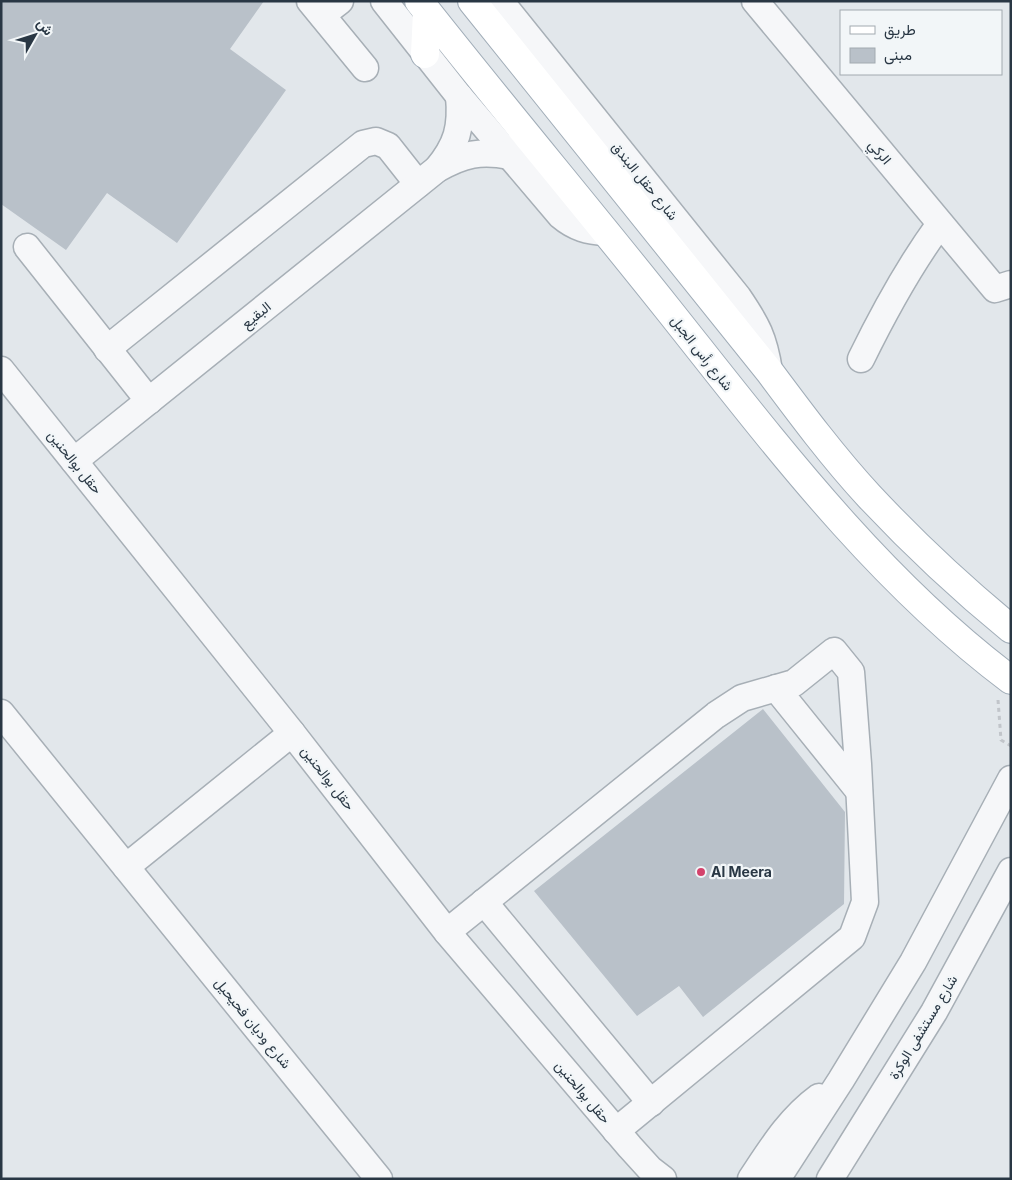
<svg xmlns="http://www.w3.org/2000/svg" width="1012" height="1180" font-family="Inter,Vazirmatn,sans-serif">
	<rect width="100%" height="100%" fill="#e2e7eb"/>
	<!-- building -->
	<g fill="#b9c1c9">
		<polygon points="1,1 264,1 230,49 286,90 177,243 107,193 66,250 1,204"/>
		<polygon points="763,709 845,812 844,904 703,1017 679,986 637,1016 534,891"/>
	</g>
	<g fill="none" stroke-linecap="round" stroke-linejoin="round">
		<defs>
			<g id="minor">
				<polyline points="310,1 365,68"/>
				<path d="M384 1 459 96 561 216C575 228 588 231 606 232"/>
				<path d="M500 1 738 297C757 325 764 338 769 371"/>
				<polyline points="755,1 995,289 1011,284"/>
				<polyline points="322,15 340,1"/>
				<path d="M437 169C457 145 462 127 459 96"/>
				<polyline points="27,247 149,401"/>
				<polyline points="107,349 363,144 376,141 388,146 418,184"/>
				<path d="M861 359C884 312 909 266 940 224"/>
				<polyline points="1,370 292,733 447,932 630,1147 650,1169 663,1179"/>
				<path d="M74 461 437 169C463 154 481 150 510 156"/>
				<polyline points="776,688 859,791"/>
				<polyline points="1,713 379,1179"/>
				<polyline points="126,867 292,733"/>
				<polyline points="484,902 651,1103"/>
				<polyline points="447,932 716,715 742,698 794,683 834,651 851,672 858,764 865,902 852,937 616,1131"/>
				<path d="M751 1179C771 1149 789 1119 819 1097"/>
				<polyline points="777,1179 841,1080 913,962 1011,779"/>
				<polyline points="830,1179 934,1012 1011,871"/>
			</g>
			<g id="major">
				<path d="M419 1C500 104 585 205 667 308 772 440 875 578 1011 680"/>
				<path d="M472 1 769 371C801 414 833 457 869 496 913 543 961 588 1011 629"/>
				<polyline points="425,54 427,12"/>
			</g>
		</defs>
		<!-- minor casing -->
		<use href="#minor" stroke="#a7afb6" stroke-width="29"/>
		<!-- major casing -->
		<use href="#major" stroke="#a1adb8" stroke-width="30"/>
		<!-- path -->
		<polyline stroke="#c1c5ca" stroke-width="3" stroke-dasharray="4 4" stroke-linecap="butt" points="998,700 1001,740 1011,746"/>
		<!-- minor -->
		<use href="#minor" stroke="#f6f7f9" stroke-width="26"/>
		<!-- major -->
		<use href="#major" stroke="#fff" stroke-width="28"/>
	</g>
	<!-- markers -->
	<circle fill="#d4436c" stroke="#f2f6f8" stroke-width="2" cx="701" cy="872" r="5"/>
	<g text-anchor="middle" stroke-width="4.5" stroke-linejoin="round" paint-order="stroke">
		<!-- street labels -->
		<g font-size="14" fill="#293744" stroke="#f2f6f8">
			<text transform="translate(880 152) rotate(50)" y="5">الركي</text>
			<text transform="translate(645 181) rotate(51)" y="5">شارع حقل البندق</text>
			<text transform="translate(256 315) rotate(-39)" y="5">البقيع</text>
			<text transform="translate(702 353) rotate(52)" y="5">شارع رأس الجبل</text>
			<text transform="translate(75 462) rotate(51)" y="5">حقل بوالحنين</text>
			<text transform="translate(328 778) rotate(52)" y="5">حقل بوالحنين</text>
			<text transform="translate(253 1023) rotate(51)" y="5">شارع وديان فحيحيل</text>
			<text transform="translate(923 1027) rotate(-59)" y="5">شارع مستشفى الوكرة</text>
			<text transform="translate(583 1092) rotate(50)" y="5">حقل بوالحنين</text>
		</g>
		<!-- poi labels -->
		<g font-size="14" font-weight="bold" fill="#293744" stroke="#f2f6f8" text-anchor="start">
			<text x="711" y="877">Al Meera</text>
		</g>
	</g>
	<!-- border -->
	<rect width="1012" height="1180" fill="none" stroke="#293744" stroke-width="5"/>
	<!-- legend -->
	<rect x="840" y="10" width="162" height="65" fill="#f2f6f8" stroke="#a2aab0"/>
	<rect x="850" y="26" width="25" height="8" fill="#ffffff" stroke="#a2aab0"/>
	<text x="884" y="35" font-size="15" fill="#293744">طريق</text>
	<rect x="850" y="48" width="25" height="15" fill="#b9c1c9" stroke="#a2aab0"/>
	<text x="884" y="60" font-size="15" fill="#293744">مبنى</text>
	<!-- north arrow -->
	<g transform="translate(35 35) rotate(51)" stroke="#f2f6f8" stroke-width="4" paint-order="stroke">
	<path d="M0-4L9 19L0 12L-9 19Z" fill="#293744"/>
	<text y="-8" font-size="14" font-weight="bold" text-anchor="middle" fill="#293744">ش</text>
	</g>
</svg>
